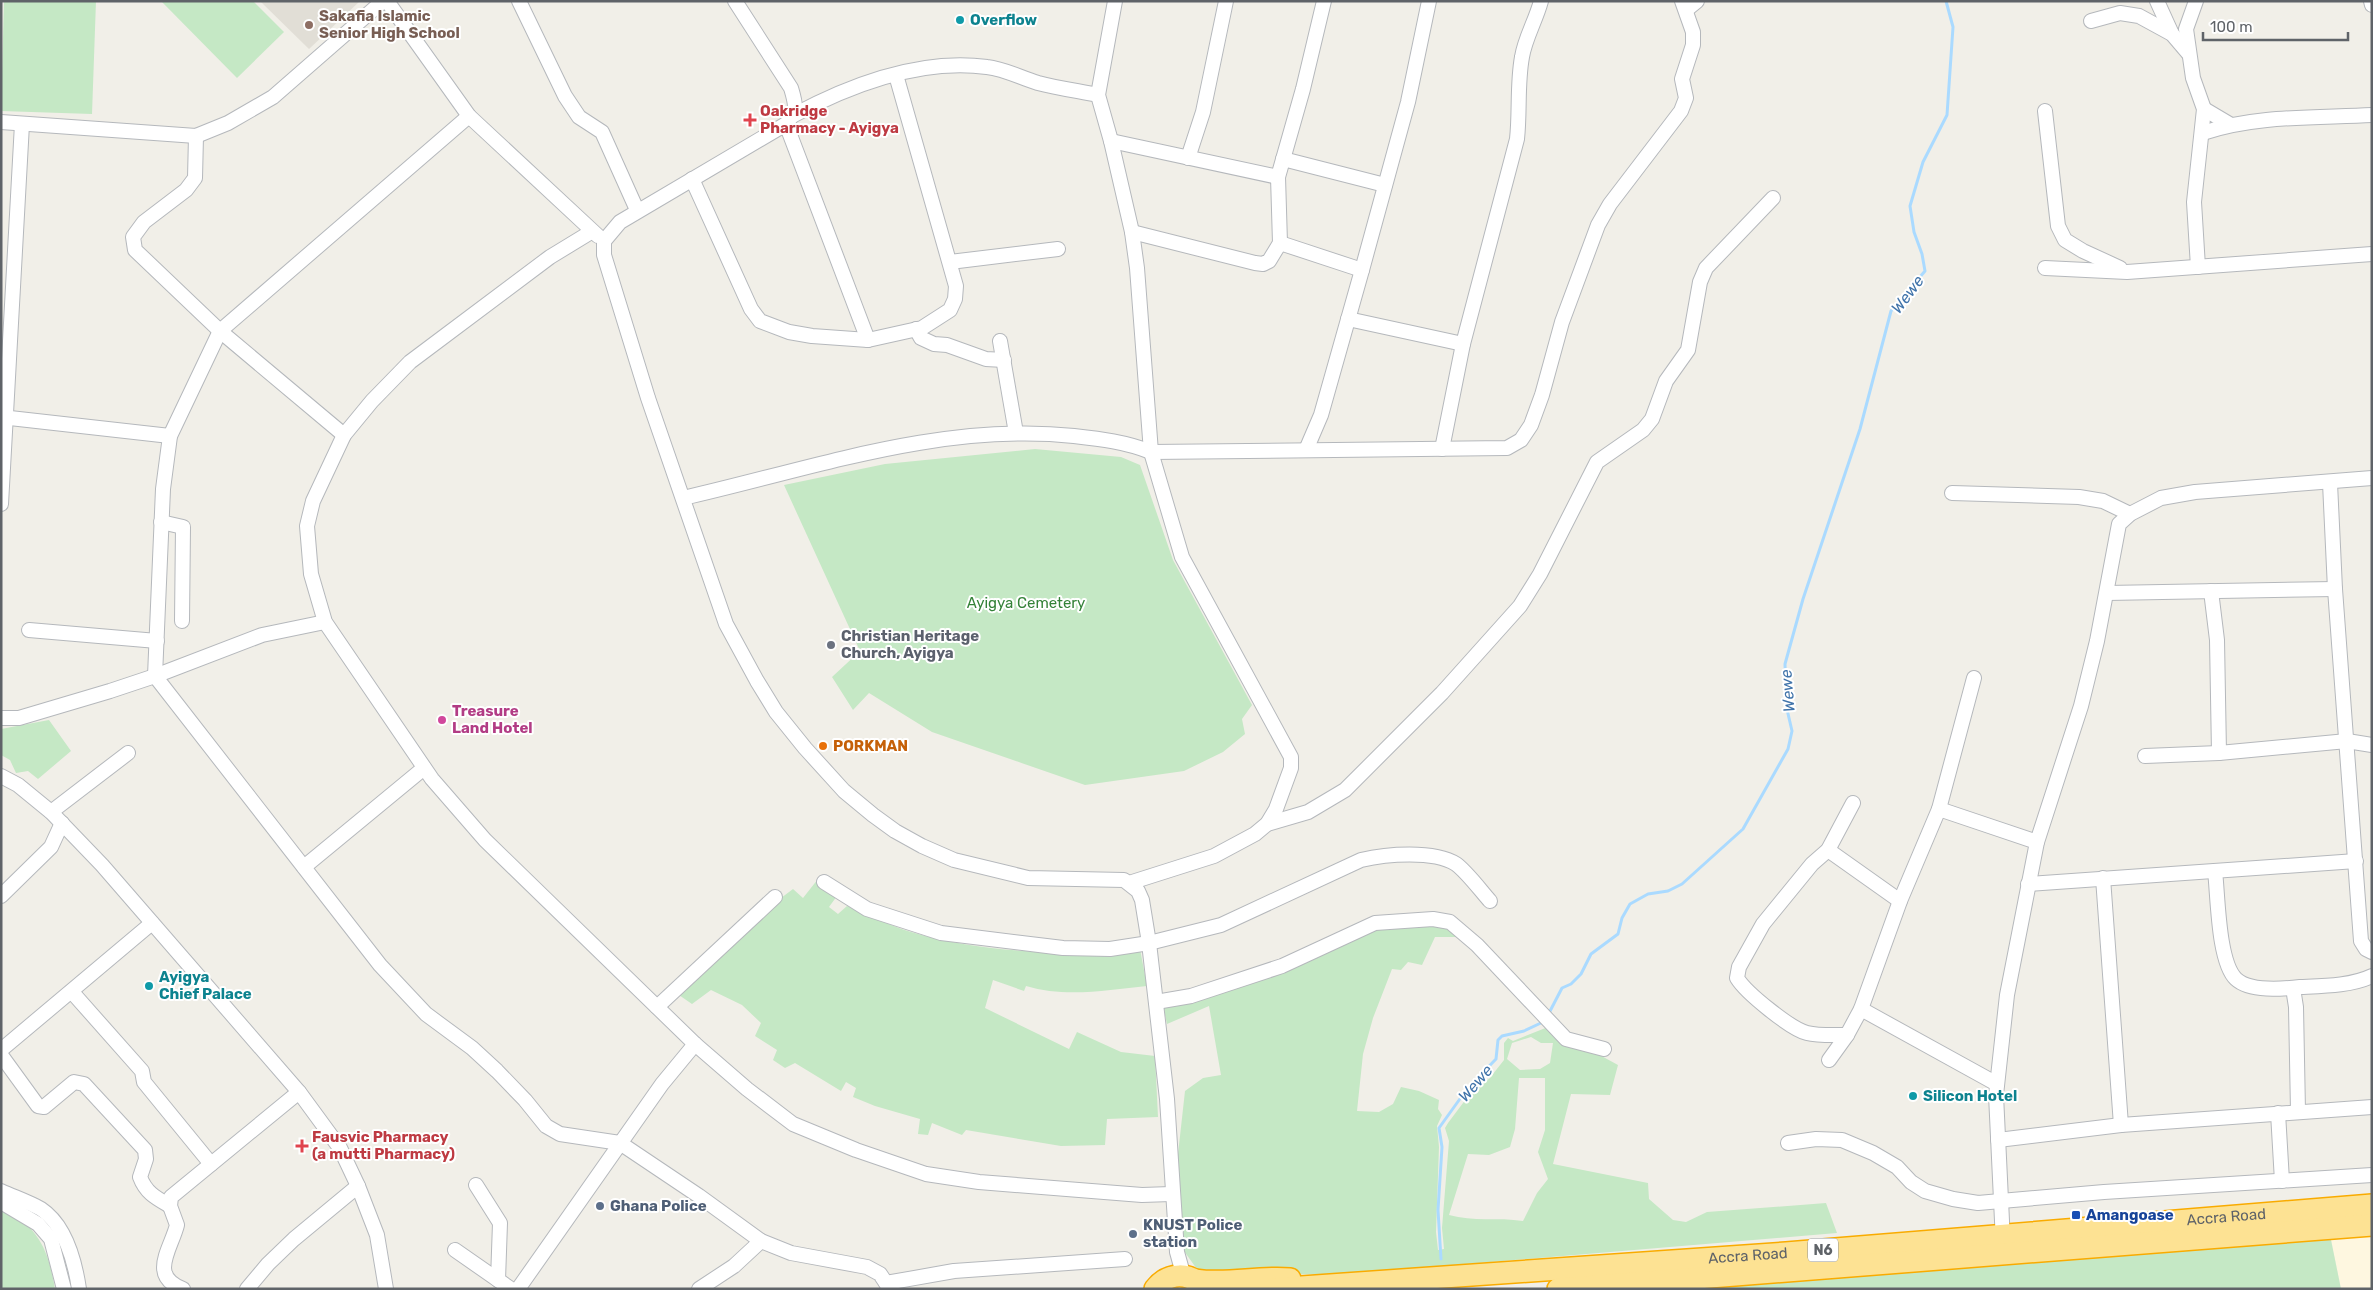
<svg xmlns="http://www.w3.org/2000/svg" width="2373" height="1290" font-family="Rubik,sans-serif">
	<rect width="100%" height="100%" fill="#f1efe8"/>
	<!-- commercial -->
	<polygon fill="#fef7e0" points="2372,1231 2372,1289 2341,1289 2330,1235"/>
	<!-- education -->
	<polygon fill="#e1ded6" points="260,1 360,1 309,49"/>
	<!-- green -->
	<g fill="#c5e8c5" fill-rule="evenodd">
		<polygon points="4,1 96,1 92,114 1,111"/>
		<polygon points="161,1 253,1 284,32 237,78"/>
		<polygon points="1035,449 1121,457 1140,465 1173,560 1252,705 1242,719 1245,734 1223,752 1184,771 1085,785 932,732 869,693 853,710 832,677 860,651 784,485 885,464"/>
		<polygon points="49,720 71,751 38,779 28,771 16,773 10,760 1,755 1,729"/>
		<path d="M818 879 837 896 829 907 838 914 847 906C868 914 890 926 911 932 988 954 1062 955 1140 949L1147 986C1108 990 1065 998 1026 986L1024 991 993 980 985 1008 1069 1049 1077 1032 1121 1052 1155 1056 1158 1117 1107 1119 1105 1145 1061 1146 966 1130 962 1135 932 1123 928 1135 918 1134 920 1119 875 1106 853 1097 856 1088 846 1082 841 1091 795 1063 785 1068 773 1060 777 1050 755 1036 761 1023 742 1005 711 990 692 1004 676 993 761 913 793 889 803 898Z"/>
		<path d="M1449 926 1460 937H1435L1422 965 1408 962 1401 970 1392 969 1373 1018 1363 1054 1357 1111 1379 1112 1393 1104 1401 1087 1419 1091 1439 1100 1438 1109 1442 1115 1437 1126 1439 1147 1436 1232 1438 1250 1444 1249 1442 1228 1449 1141 1445 1128 1448 1123 1475 1087 1489 1079 1504 1060V1043L1508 1038 1513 1041 1548 1027 1618 1065 1610 1095 1571 1094 1553 1164 1648 1183 1649 1199 1673 1220 1686 1222 1707 1212 1826 1203 1837 1233 1336 1275 1199 1272 1184 1251 1180 1230 1177 1163 1185 1091 1203 1078 1221 1075 1209 1006 1167 1024 1163 1006 1372 928ZM1531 1037 1541 1043H1553L1550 1063 1540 1069 1520 1070 1507 1059 1512 1043ZM1519 1078H1545V1130L1538 1152 1548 1179 1537 1193 1523 1221C1498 1217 1473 1222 1449 1215L1468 1154 1489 1155 1510 1147 1515 1129Z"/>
		<path d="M1 1210C39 1224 49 1253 55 1289H1Z"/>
		<polygon points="2330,1235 2341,1289 1619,1289"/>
	</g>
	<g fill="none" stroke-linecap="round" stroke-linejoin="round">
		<!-- stream -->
		<g stroke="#aadaff" stroke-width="3">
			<polyline points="1548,1015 1562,988 1571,984 1581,974 1591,954 1618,934 1622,918 1630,904 1648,894 1668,891 1682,884 1743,829 1788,749 1792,731 1786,705 1785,664 1803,599 1860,429 1891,311 1925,271 1922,254 1914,232 1910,206 1923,162 1947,115 1953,27 1946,1"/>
			<polyline points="1441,1259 1438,1210 1442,1147 1439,1128 1467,1089 1496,1059 1498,1040 1502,1036 1524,1031 1543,1022"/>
		</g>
		<defs>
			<g id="minor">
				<polyline points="387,1 469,116 598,236"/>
				<polyline points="519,1 565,96 579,117 602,132 637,210"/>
				<path d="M735 1 791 88C796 105 798 110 786 124L620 222 604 241V255L648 398 726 624 757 681 776 712 805 748 844 791 873 815 895 831 922 846 954 860 1028 878 1124 880 1138 891 1142 900 1149 943 1167 1099 1177 1252 1182 1270 1188 1277"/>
				<polyline points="1115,1 1098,95 1111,141 1132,232 1137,268 1151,452 1182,557 1291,757 1291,768 1276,809 1267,824 1255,834 1214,856 1129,883"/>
				<polyline points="2157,1 2172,34"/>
				<polyline points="2196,1 2186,29 2193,78 2204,109 2194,202 2198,267"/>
				<polyline points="2371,1 2372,5"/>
				<polyline points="1686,10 1697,1"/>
				<polyline points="2091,21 2120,13 2139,16 2172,34 2189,54"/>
				<polyline points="2204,109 2231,125"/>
				<polyline points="2045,111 2058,226 2065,240 2083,251 2120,268"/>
				<path d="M794 115C852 84 921 58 987 67 1005 69 1021 78 1038 83 1057 88 1078 91 1098 95"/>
				<polyline points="469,116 220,331 170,436 163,489 155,676 380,965 426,1014 472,1048 497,1071 525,1100 546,1126 560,1134 620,1143 699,1196 761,1241 791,1253 867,1267 880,1274 886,1283"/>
				<polyline points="1,122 196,136 228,123 273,97 383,1"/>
				<polyline points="786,124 868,340"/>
				<path d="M2203 133C2254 115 2318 118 2372 115"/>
				<polyline points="196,136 195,178 186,190 144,222 133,237 135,250 220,331 344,435"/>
				<polyline points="1111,141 1278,177"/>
				<polyline points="1188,158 1203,112 1226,1"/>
				<polyline points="1283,159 1385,185"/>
				<polyline points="692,179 751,309 760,321 789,332 812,336 868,340 922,328 950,310 955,299 956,286 896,75"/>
				<polyline points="591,232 550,257 410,362 372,401 344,435 313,501 307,526 311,574 325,622 432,779 485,840 695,1044 747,1089 793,1124 856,1150 926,1174 979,1182 1142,1195 1171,1194"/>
				<polyline points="1132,232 1255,263 1263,264 1269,261 1280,243 1278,177 1303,89 1324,1"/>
				<polyline points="1280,243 1362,270"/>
				<polyline points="950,262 1058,249"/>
				<polyline points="2045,268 2127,272 2372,254"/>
				<polyline points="1348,319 1463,344"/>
				<polyline points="916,329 921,338 934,344 947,345 986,359 1004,360"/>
				<polyline points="1000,341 1016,433"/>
				<polyline points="1,417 170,436"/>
				<path d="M1442 449 1463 344 1517 139C1520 112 1517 84 1522 57 1525 38 1536 20 1541 1"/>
				<polyline points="1306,450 1321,415 1362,270 1408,102 1429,1"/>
				<polyline points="2330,483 2335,589 2361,941 2366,949 2372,952"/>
				<polyline points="1952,493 2079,497 2103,501 2130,514"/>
				<path d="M683 498C811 469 941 422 1074 436 1101 439 1126 442 1151 452L1507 448 1521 440 1531 425 1542 395 1562 322 1598 225 1610 204 1681 111 1686 98 1682 79 1693 45V32L1682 1"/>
				<polyline points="1,504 22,124"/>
				<polyline points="161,522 183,527 182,621"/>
				<polyline points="2211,591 2217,640 2219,753"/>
				<polyline points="2107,593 2335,589"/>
				<polyline points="29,630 157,641"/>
				<polyline points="1,718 19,718 110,691 155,676 262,635 325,622"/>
				<polyline points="2145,756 2219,753 2347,741 2372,745"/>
				<polyline points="1,776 18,785 51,812 102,865 299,1092 340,1148 358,1186 377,1235 386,1289"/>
				<polyline points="1939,809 2037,842"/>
				<polyline points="51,812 128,753"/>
				<polyline points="1267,824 1308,812 1345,790 1442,693 1520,606 1540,574 1597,462 1643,430 1652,419 1666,381 1688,350 1700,282 1706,268 1773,198"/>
				<polyline points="1828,850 1900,901"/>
				<polyline points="304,867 424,768"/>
				<path d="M2215 871C2218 896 2218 962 2236 979 2250 992 2282 989 2300 987 2323 986 2351 986 2372 976"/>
				<polyline points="2103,878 2121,1125"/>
				<path d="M824 882 867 909 941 933 1063 948 1110 949 1149 943 1221 925 1361 860C1386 854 1434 850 1456 864 1467 872 1481 891 1490 901"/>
				<polyline points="2028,884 2356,861"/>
				<polyline points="1,896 51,847 62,823"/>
				<polyline points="2293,988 2296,1007 2298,1111"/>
				<polyline points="72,992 142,1071 144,1082 211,1164"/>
				<polyline points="1156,1002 1191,996 1282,966 1375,923 1433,919 1450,922 1477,945 1566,1039 1604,1049"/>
				<polyline points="657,1007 775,897"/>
				<polyline points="1861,1009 1997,1084"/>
				<path d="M1847 1035C1834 1035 1819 1036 1807 1033 1791 1029 1746 993 1737 978L1739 967 1763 924 1812 864 1828 850 1853 803"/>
				<polyline points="1,1050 152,923"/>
				<path d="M1 1055 38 1106 44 1107 74 1082 84 1084 145 1150 146 1159 140 1177C146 1193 156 1198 170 1206"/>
				<polyline points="1829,1060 1847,1035 1861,1009 1900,901 1939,809 1974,678"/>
				<polyline points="2278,1113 2282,1181"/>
				<polyline points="1998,1140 2121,1125 2372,1107"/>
				<polyline points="1788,1143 1816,1139 1842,1140 1873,1153 1897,1167 1911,1182 1925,1191 1953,1199 1978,1203 2104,1192 2372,1175"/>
				<polyline points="476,1185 500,1223 498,1280"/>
				<path d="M1 1191C14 1197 29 1202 41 1209 65 1225 75 1262 79 1289"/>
				<polyline points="1,1202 38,1224 51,1239 64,1289"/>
				<polyline points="2003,1242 1996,1095 2007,995 2037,842 2081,706 2097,641 2119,524 2130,514 2161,498 2195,492 2372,478"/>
				<polyline points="455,1250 511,1289"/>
				<polyline points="886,1283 954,1271 1125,1259"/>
				<path d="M183 1289C148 1276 171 1249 177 1225L170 1206 171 1197 299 1092"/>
				<polyline points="247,1289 268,1264 294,1239 358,1186"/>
				<polyline points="518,1289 662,1084 695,1044"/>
				<polyline points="699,1289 734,1266 761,1241"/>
			</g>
			<g id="highway">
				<path d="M1196 1280C1227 1285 1258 1276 1290 1279"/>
				<path d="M1155 1289C1168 1272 1191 1271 1203 1289"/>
				<path id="s1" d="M1273 1289 1786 1253 2372 1205"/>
				<polyline points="1558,1289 2372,1225"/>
			</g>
		</defs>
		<!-- minor casing -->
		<use href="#minor" stroke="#b5b8bc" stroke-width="16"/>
		<!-- highway casing -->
		<use href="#highway" stroke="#f9ab00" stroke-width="24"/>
		<!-- minor -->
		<use href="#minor" stroke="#fff" stroke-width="14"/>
		<!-- highway -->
		<use href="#highway" stroke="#fde293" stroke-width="21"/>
	</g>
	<!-- markers -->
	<g fill="#0f9aa8" stroke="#fff" stroke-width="2">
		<circle cx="960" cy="20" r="5"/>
		<circle cx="149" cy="986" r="5"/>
		<circle cx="1913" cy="1096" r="5"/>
	</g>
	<circle fill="#8d6e63" stroke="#fff" stroke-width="2" cx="309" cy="25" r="5"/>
	<g fill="#e0444e" stroke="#fff" stroke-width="2">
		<path d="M747.5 112.5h5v5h5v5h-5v5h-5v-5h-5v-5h5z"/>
		<path d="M299.5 1138.5h5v5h5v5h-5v5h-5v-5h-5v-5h5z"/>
	</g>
	<circle fill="#6b7280" stroke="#fff" stroke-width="2" cx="831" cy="645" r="5"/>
	<circle fill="#d1479c" stroke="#fff" stroke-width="2" cx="442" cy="720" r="5"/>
	<circle fill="#e8710a" stroke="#fff" stroke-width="2" cx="823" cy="746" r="5"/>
	<g fill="#5c6f8a" stroke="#fff" stroke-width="2">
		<circle cx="600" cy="1206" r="5"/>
		<circle cx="1133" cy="1234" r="5"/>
	</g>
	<rect fill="#1a4fb4" stroke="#fff" stroke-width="2" x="2071" y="1210" width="10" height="10" rx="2.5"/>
	<g text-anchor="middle" stroke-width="4" stroke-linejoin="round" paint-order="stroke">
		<!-- shield labels -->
		<rect fill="#fff" stroke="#8f9295" stroke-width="1" x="1808" y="1238.5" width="30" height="23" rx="4"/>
		<g font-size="14" font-weight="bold" fill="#5f6368">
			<text x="1823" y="1255">N6</text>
		</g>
		<!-- education labels -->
		<g font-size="15" font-weight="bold" fill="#785e54" stroke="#fff" text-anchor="start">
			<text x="319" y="21">Sakafia Islamic<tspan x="319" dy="17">Senior High School</tspan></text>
		</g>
		<!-- culture labels -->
		<g font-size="15" font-weight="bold" fill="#0d838f" stroke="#fff" text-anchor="start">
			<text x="970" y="25">Overflow</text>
			<text x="159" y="982">Ayigya<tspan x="159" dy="17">Chief Palace</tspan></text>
			<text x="1923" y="1101">Silicon Hotel</text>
		</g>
		<!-- health labels -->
		<g font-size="15" font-weight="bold" fill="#be3a42" stroke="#fff" text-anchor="start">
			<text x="760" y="116">Oakridge<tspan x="760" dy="17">Pharmacy - Ayigya</tspan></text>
			<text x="312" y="1142">Fausvic Pharmacy<tspan x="312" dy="17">(a mutti Pharmacy)</tspan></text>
		</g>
		<!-- park labels -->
		<g font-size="15" fill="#348238" stroke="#fff">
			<text x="1026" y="608">Ayigya Cemetery</text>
		</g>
		<!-- worship labels -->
		<g font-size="15" font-weight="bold" fill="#5b616d" stroke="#fff" text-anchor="start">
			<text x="841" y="641">Christian Heritage<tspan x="841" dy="17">Church, Ayigya</tspan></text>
		</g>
		<!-- hotel labels -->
		<g font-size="15" font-weight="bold" fill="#b23c85" stroke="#fff" text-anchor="start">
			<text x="452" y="716">Treasure<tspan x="452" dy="17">Land Hotel</tspan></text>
		</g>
		<!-- food labels -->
		<g font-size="15" font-weight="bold" fill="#c56008" stroke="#fff" text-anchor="start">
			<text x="833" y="751">PORKMAN</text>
		</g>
		<!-- service labels -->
		<g font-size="15" font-weight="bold" fill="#4e5e75" stroke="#fff" text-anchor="start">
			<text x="610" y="1211">Ghana Police</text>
			<text x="1143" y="1230">KNUST Police<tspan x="1143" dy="17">station</tspan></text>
		</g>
		<!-- transit labels -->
		<g font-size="15" font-weight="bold" fill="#164399" stroke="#fff" text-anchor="start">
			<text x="2086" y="1220">Amangoase</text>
		</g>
		<!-- street labels -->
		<g font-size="15" fill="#5f6368" stroke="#fff">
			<text dy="5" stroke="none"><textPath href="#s1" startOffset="956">Accra Road</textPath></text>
			<text dy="5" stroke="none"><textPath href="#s1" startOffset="476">Accra Road</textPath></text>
		</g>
		<!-- water labels -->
		<g font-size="16" font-style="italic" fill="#4174aa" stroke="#fff">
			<text transform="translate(1907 294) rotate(-53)" y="6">Wewe</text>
			<text transform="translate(1787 691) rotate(-95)" y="6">Wewe</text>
			<text transform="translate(1475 1083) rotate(-49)" y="6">Wewe</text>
		</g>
	</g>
	<!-- border -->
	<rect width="2373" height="1290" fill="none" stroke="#5f6368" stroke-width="5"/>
	<!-- scale -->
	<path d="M2203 32v8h145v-8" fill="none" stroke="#5f6368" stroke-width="2.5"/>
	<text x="2210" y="32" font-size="15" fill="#5f6368" stroke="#ffffff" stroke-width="4" paint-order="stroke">100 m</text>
</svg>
